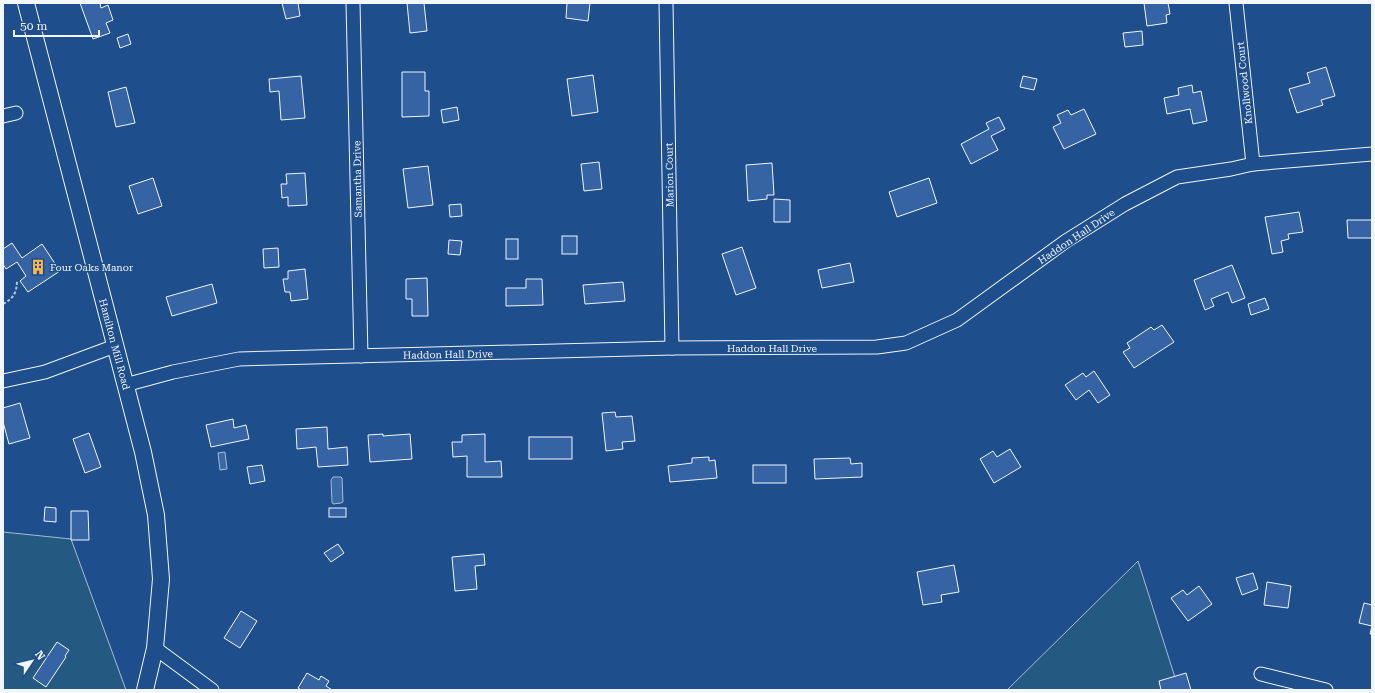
<svg xmlns="http://www.w3.org/2000/svg" width="1375" height="693" font-family="'Roboto Serif',serif">
	<rect width="100%" height="100%" fill="#1f4e8c"/>
	<!-- green -->
	<g fill="#245a82" stroke="#a8bbd7">
		<polygon points="3,532 71,539 126,690 3,690"/>
		<polygon points="1138,561 1179,690 1009,690 1008,689"/>
	</g>
	<!-- water -->
	<g fill="#3b69a3" stroke="#a8bbd7">
		<polygon points="225,452 227,469 220,470 218,453"/>
		<polygon points="333,477 341,477 342,478 343,502 341,503 333,504 332,502 331,480"/>
	</g>
	<!-- building -->
	<g fill="#3563a3" stroke="#f2f6ff">
		<polygon points="80,3 100,3 101,8 108,5 113,20 106,23 110,33 93,39"/>
		<polygon points="282,3 298,3 300,16 286,19"/>
		<polygon points="407,3 424,3 427,31 410,33"/>
		<polygon points="567,3 590,3 588,21 566,18"/>
		<polygon points="1144,3 1168,3 1170,14 1166,15 1167,23 1147,26"/>
		<polygon points="1142,31 1143,45 1125,47 1123,33"/>
		<polygon points="128,34 131,44 120,48 117,38"/>
		<polygon points="1326,67 1335,96 1321,100 1323,105 1297,113 1289,89 1310,83 1307,73"/>
		<polygon points="402,72 425,72 425,91 429,91 429,116 402,117"/>
		<polygon points="593,75 598,112 572,116 567,79"/>
		<polygon points="301,76 305,118 281,120 279,91 270,92 269,79"/>
		<polygon points="1023,76 1037,79 1034,90 1020,87"/>
		<polygon points="1192,85 1193,93 1201,91 1207,121 1193,124 1190,109 1167,114 1164,98 1179,95 1178,88"/>
		<polygon points="126,87 135,123 116,127 108,92"/>
		<polygon points="457,107 459,120 443,123 441,110"/>
		<polygon points="1084,109 1096,134 1064,149 1053,127 1061,123 1057,115 1068,110 1071,115"/>
		<polygon points="999,117 1005,129 991,136 998,150 971,164 961,144 989,129 986,123"/>
		<polygon points="599,162 602,189 584,191 581,164"/>
		<polygon points="772,163 774,195 767,195 767,199 748,201 746,165"/>
		<polygon points="428,166 433,205 408,208 403,169"/>
		<polygon points="305,173 307,205 288,206 288,197 282,198 281,184 287,184 286,174"/>
		<polygon points="153,178 162,206 138,214 129,186"/>
		<polygon points="929,178 937,203 897,217 889,192"/>
		<polygon points="774,199 790,200 790,222 774,222"/>
		<polygon points="461,204 462,216 450,217 449,205"/>
		<polygon points="1299,212 1303,232 1288,234 1289,239 1281,241 1283,252 1272,254 1265,217"/>
		<polygon points="1347,220 1372,220 1372,238 1348,238"/>
		<rect x="562" y="236" width="15" height="18"/>
		<rect x="506" y="239" width="12" height="20"/>
		<polygon points="449,240 462,241 460,255 448,254"/>
		<polygon points="12,243 22,258 42,244 60,271 28,292 20,281 26,276 17,262 6,269 3,264 3,249"/>
		<polygon points="742,247 756,288 736,295 722,254"/>
		<polygon points="278,248 279,267 264,268 263,249"/>
		<polygon points="850,263 854,282 822,288 818,270"/>
		<polygon points="1232,265 1245,298 1232,303 1228,292 1211,299 1214,306 1205,310 1194,280"/>
		<polygon points="305,269 308,299 291,301 290,292 285,292 283,279 288,279 288,271"/>
		<polygon points="427,278 428,316 412,316 412,299 406,299 406,279"/>
		<polygon points="526,279 542,279 543,305 506,306 506,288 526,288"/>
		<polygon points="623,282 625,301 585,304 583,285"/>
		<polygon points="212,284 217,303 172,316 166,297"/>
		<polygon points="1265,298 1269,309 1251,315 1248,304"/>
		<polygon points="1162,325 1174,342 1134,368 1123,352 1130,348 1127,343 1151,327 1154,330"/>
		<polygon points="1094,371 1110,395 1098,403 1089,390 1076,400 1065,385 1083,373 1086,377"/>
		<polygon points="20,403 30,438 9,444 3,422 3,408"/>
		<polygon points="615,412 616,417 632,416 635,441 622,442 623,449 606,451 602,413"/>
		<polygon points="233,419 234,428 246,425 249,439 211,447 206,425"/>
		<polygon points="327,427 328,449 347,447 348,465 318,467 316,447 297,449 296,429"/>
		<polygon points="89,433 101,467 85,473 73,439"/>
		<polygon points="383,434 383,436 410,434 412,459 370,462 368,435"/>
		<polygon points="485,434 485,462 501,461 502,477 467,477 467,456 453,457 452,442 462,442 462,435"/>
		<rect x="529" y="437" width="43" height="22"/>
		<polygon points="1010,449 1021,467 994,483 980,459 993,451 997,457"/>
		<polygon points="709,457 709,461 715,460 717,478 670,482 668,466 692,463 692,458"/>
		<polygon points="850,458 851,464 862,463 862,477 815,479 814,459"/>
		<polygon points="262,465 265,481 250,484 247,467"/>
		<rect x="753" y="465" width="33" height="18"/>
		<polygon points="45,507 56,508 56,522 44,521"/>
		<rect x="329" y="508" width="17" height="9"/>
		<polygon points="71,511 88,511 89,540 71,540"/>
		<polygon points="338,544 344,553 331,562 324,553"/>
		<polygon points="484,554 485,565 475,566 477,589 455,591 452,557"/>
		<polygon points="954,565 959,592 941,595 942,602 923,605 917,572"/>
		<polygon points="1253,573 1258,589 1242,595 1236,578"/>
		<polygon points="1267,582 1291,586 1288,608 1264,605"/>
		<polygon points="1199,586 1212,604 1188,621 1171,598 1183,590 1187,595"/>
		<polygon points="1364,603 1372,605 1372,634 1370,634 1372,626 1359,623"/>
		<polygon points="241,611 257,621 240,648 224,638"/>
		<polygon points="57,642 69,650 65,656 66,657 46,687 33,678"/>
		<polygon points="307,673 319,680 321,676 329,681 326,686 332,690 301,690 298,688"/>
		<polygon points="1186,673 1191,690 1161,690 1159,681"/>
	</g>
	<g fill="none" stroke-linecap="round" stroke-linejoin="round">
		<defs>
			<g id="minor">
				<polyline points="353,3 361,356"/>
				<polyline points="666,3 672,348"/>
				<polyline points="1236,3 1253,164"/>
				<polyline points="3,116 16,113"/>
				<polyline points="3,381 45,372 115,346"/>
				<polyline points="125,385 173,372 239,359 672,348 877,347 906,343 957,320 1066,241 1125,204 1177,177 1231,169 1253,164 1372,154"/>
				<polyline points="155,648 212,690"/>
				<polyline points="1261,674 1326,690"/>
			</g>
			<polyline id="major" points="26,3 143,452 156,515 161,579 155,648 145,690"/>
		</defs>
		<!-- minor casing -->
		<use href="#minor" stroke="#f2f6ff" stroke-width="15"/>
		<!-- major casing -->
		<use href="#major" stroke="#f2f6ff" stroke-width="18"/>
		<!-- path -->
		<path stroke="#b3c4dc" stroke-width="2" stroke-dasharray="3 2" stroke-linecap="butt" d="M3 304C14 298 17 292 17 280"/>
		<!-- minor -->
		<use href="#minor" stroke="#1f4e8c" stroke-width="13"/>
		<!-- major -->
		<use href="#major" stroke="#1f4e8c" stroke-width="16"/>
	</g>
	<!-- icons -->
	<defs>
		<symbol id="building-bare" viewBox="-9 -9 18 18"><path d="M-4-6H4V6H1V3H-1V6H-4ZM-2.5-4.3h1.7v1.8h-1.7ZM.8-4.3h1.7v1.8H.8ZM-2.5-1h1.7V.8h-1.7ZM.8-1h1.7V.8H.8Z" fill="#ffb74d" stroke="#1f4e8c" stroke-width="2.5" paint-order="stroke"/></symbol>
	</defs>
	<g fill-rule="evenodd">
		<use href="#building-bare" x="27" y="256" width="22" height="22"/>
	</g>
	<g text-anchor="middle" stroke-width="3" stroke-linejoin="round" paint-order="stroke">
		<!-- street labels -->
		<g font-size="10" fill="#f2f6ff" stroke="#1f4e8c">
			<text transform="translate(1244 83) rotate(-96)" y="4">Knollwood Court</text>
			<text transform="translate(669 175) rotate(-91)" y="4">Marion Court</text>
			<text transform="translate(357 179) rotate(-91)" y="4">Samantha Drive</text>
			<text transform="translate(1076 236) rotate(-34)" y="4">Haddon Hall Drive</text>
			<text transform="translate(115 344) rotate(75)" y="4">Hamilton Mill Road</text>
			<text x="772" y="352">Haddon Hall Drive</text>
			<text transform="translate(448 354) rotate(-1)" y="4">Haddon Hall Drive</text>
		</g>
		<!-- poi labels -->
		<g font-size="10" fill="#f2f6ff" stroke="#1f4e8c" text-anchor="start">
			<text x="50" y="271">Four Oaks Manor</text>
		</g>
	</g>
	<!-- border -->
	<rect width="1375" height="693" fill="none" stroke="#f2f6ff" stroke-width="8"/>
	<!-- north arrow -->
	<g transform="translate(32 661) rotate(55)" stroke="#1f4e8c" stroke-width="3" paint-order="stroke">
	<path d="M0-3L7 15L0 10L-7 15Z" fill="#f2f6ff"/>
	<text y="-6" font-size="11" font-weight="bold" text-anchor="middle" fill="#f2f6ff">N</text>
	</g>
	<!-- scale -->
	<path d="M14 30v6h85v-6" fill="none" stroke="#f2f6ff" stroke-width="2"/>
	<text x="20" y="30" font-size="12" fill="#f2f6ff" stroke="#1f4e8c" stroke-width="3" paint-order="stroke">50 m</text>
</svg>
